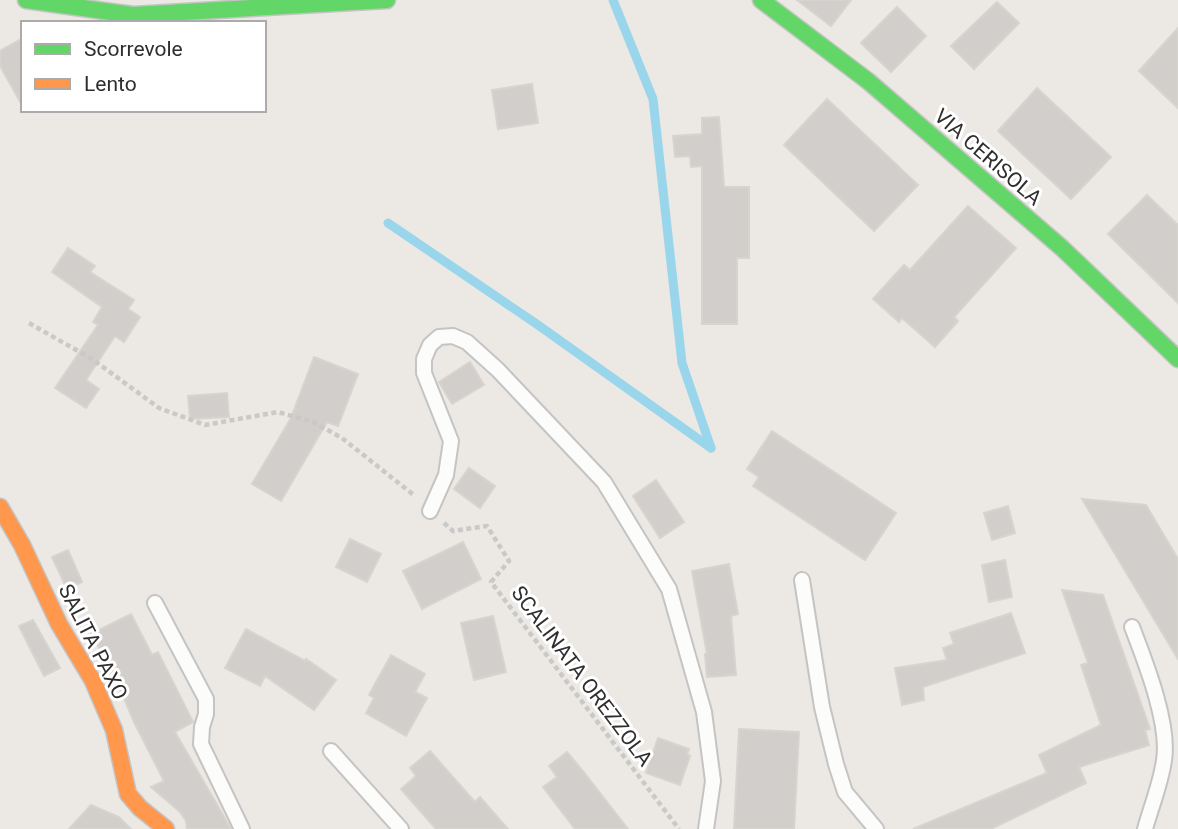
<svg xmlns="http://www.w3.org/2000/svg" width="1178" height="829" font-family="Roboto,sans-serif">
	<rect width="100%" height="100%" fill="#ece8e4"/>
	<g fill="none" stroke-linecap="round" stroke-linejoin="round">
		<!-- stream -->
		<g stroke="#99d6ec" stroke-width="9">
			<polyline points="613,0 653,99 682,363 711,448"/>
			<polyline points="388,223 538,325 711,448"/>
		</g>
	</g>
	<!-- building -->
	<g fill="#d1cecb" stroke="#d7d4d0" stroke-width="2">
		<polygon points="797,0 851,0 831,26"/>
		<polygon points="997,2 1019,23 974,69 951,46"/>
		<polygon points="897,7 926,36 891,72 861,43"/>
		<polygon points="1178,28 1178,108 1139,71"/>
		<polygon points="23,38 23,107 0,66 0,51"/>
		<polygon points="532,84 538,123 498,129 492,90"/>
		<polygon points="1037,88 1111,157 1071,199 998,131"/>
		<polygon points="827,99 918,185 874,231 784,145"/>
		<polygon points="719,117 724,187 749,187 749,258 737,258 737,324 702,324 702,166 691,167 690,156 675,157 673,136 702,134 702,118"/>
		<polygon points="1147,195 1178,225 1178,303 1108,234"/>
		<polygon points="968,206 1016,248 954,317 958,321 935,347 902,318 899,322 873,299 904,265 910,270"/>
		<polygon points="68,248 95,266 90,272 134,300 128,309 140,317 124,342 115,336 86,380 99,389 86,408 55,388 98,325 93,322 102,307 52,272"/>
		<polygon points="314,357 358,374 338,426 327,422 281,501 252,484 291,418"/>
		<polygon points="470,362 484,385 452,404 439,382"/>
		<polygon points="227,393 229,417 190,419 188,396"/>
		<polygon points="772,431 896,513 865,560 753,486 759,477 747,469"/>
		<polygon points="469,468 495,486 480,508 454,489"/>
		<polygon points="656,480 684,522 660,538 633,496"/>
		<polygon points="1082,499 1146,505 1178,559 1178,659"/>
		<polygon points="1008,506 1015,533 992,540 984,513"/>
		<polygon points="350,539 381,554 367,582 336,567"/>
		<polygon points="463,542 481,579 422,609 403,571"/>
		<polygon points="68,550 82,582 67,589 52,557"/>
		<polygon points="1005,560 1012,597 989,602 982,565"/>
		<polygon points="729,564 738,614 731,616 736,675 707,677 705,654 707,654 692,571"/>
		<polygon points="1062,590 1103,595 1150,729 1145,730 1149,745 1079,767 1086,783 991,829 913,829 1047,773 1039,755 1101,725 1081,665 1088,663"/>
		<polygon points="1011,613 1025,653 923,687 924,700 902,705 895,668 947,660 943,648 954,644 950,633"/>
		<polygon points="131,614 152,655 158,652 193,722 175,732 231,829 187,829 186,821 180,812 151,787 164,781 134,722 113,672 91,634"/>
		<polygon points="493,616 506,672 474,680 461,623"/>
		<polygon points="33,620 60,668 44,676 19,626"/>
		<polygon points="246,629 305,661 306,659 336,680 314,710 265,676 260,686 225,668"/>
		<polygon points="391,655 425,674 415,692 427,698 406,736 366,713 374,698 369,695"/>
		<polygon points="739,729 799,732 794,829 734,829"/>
		<polygon points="658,738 689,749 687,754 690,756 680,785 646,773"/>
		<polygon points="430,751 475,802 480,797 508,829 436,829 401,789 416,776 410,768"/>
		<polygon points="567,752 582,770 628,829 575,829 543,787 557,777 549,766"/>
		<polygon points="91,805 119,817 131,829 69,829"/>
	</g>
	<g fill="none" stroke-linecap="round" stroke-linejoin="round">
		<defs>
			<g id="lane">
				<polyline points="430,511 446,475 451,441 424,373 424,359 430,345 439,337 453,336 467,342 498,370 604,482 669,589 704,712 713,781 706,829"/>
				<polyline points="802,580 822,707 836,764 845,792 876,829"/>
				<polyline points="155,603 206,699 206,714 202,727 201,744 242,829"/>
				<path d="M1132 627C1145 661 1170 724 1164 760 1161 783 1151 807 1145 829"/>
				<polyline points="331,751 401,829"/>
			</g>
			<g id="fast">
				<polyline points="26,0 133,15 387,0"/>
				<polyline points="761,0 868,81 1062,248 1178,359"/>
			</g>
			<polyline id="slow" points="0,507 22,545 59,624 93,681 114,730 128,794 140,808 166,829"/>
		</defs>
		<!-- lane casing -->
		<use href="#lane" stroke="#c5c4c5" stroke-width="18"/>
		<!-- fast casing -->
		<use href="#fast" stroke="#c5c4c5" stroke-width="19"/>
		<!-- slow casing -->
		<use href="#slow" stroke="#c5c4c5" stroke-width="19"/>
		<!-- path -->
		<g stroke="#c9c9c8" stroke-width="4.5" stroke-dasharray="5 3.5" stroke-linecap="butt">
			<polyline points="29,323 92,359 159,408 205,425 278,412 313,422 342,438 415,496"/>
			<polyline points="444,523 453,531 487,526 509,561 491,582 679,829"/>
		</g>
		<!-- lane -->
		<use href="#lane" stroke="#fcfcfb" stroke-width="14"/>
		<!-- fast -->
		<use href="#fast" stroke="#63d668" stroke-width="16"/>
		<!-- slow -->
		<use href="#slow" stroke="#ff974d" stroke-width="16"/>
	</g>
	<g text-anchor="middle" stroke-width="6" stroke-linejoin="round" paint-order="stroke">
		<!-- street labels -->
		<g font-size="21" fill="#2e2e2e" stroke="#fff">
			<text transform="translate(988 157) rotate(41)" y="7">VIA CERISOLA</text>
			<text transform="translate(93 642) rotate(63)" y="7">SALITA PAXO</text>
			<text transform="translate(582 676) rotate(53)" y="7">SCALINATA OREZZOLA</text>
		</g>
	</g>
	<!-- legend -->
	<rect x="21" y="21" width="245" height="91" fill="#ffffff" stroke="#ababab" stroke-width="2"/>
	<rect x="35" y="44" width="35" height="10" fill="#63d668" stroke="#ababab" stroke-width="2"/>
	<text x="84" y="56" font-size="21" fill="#2e2e2e">Scorrevole</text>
	<rect x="35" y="79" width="35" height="10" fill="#ff974d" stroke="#ababab" stroke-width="2"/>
	<text x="84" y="91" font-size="21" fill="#2e2e2e">Lento</text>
</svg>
